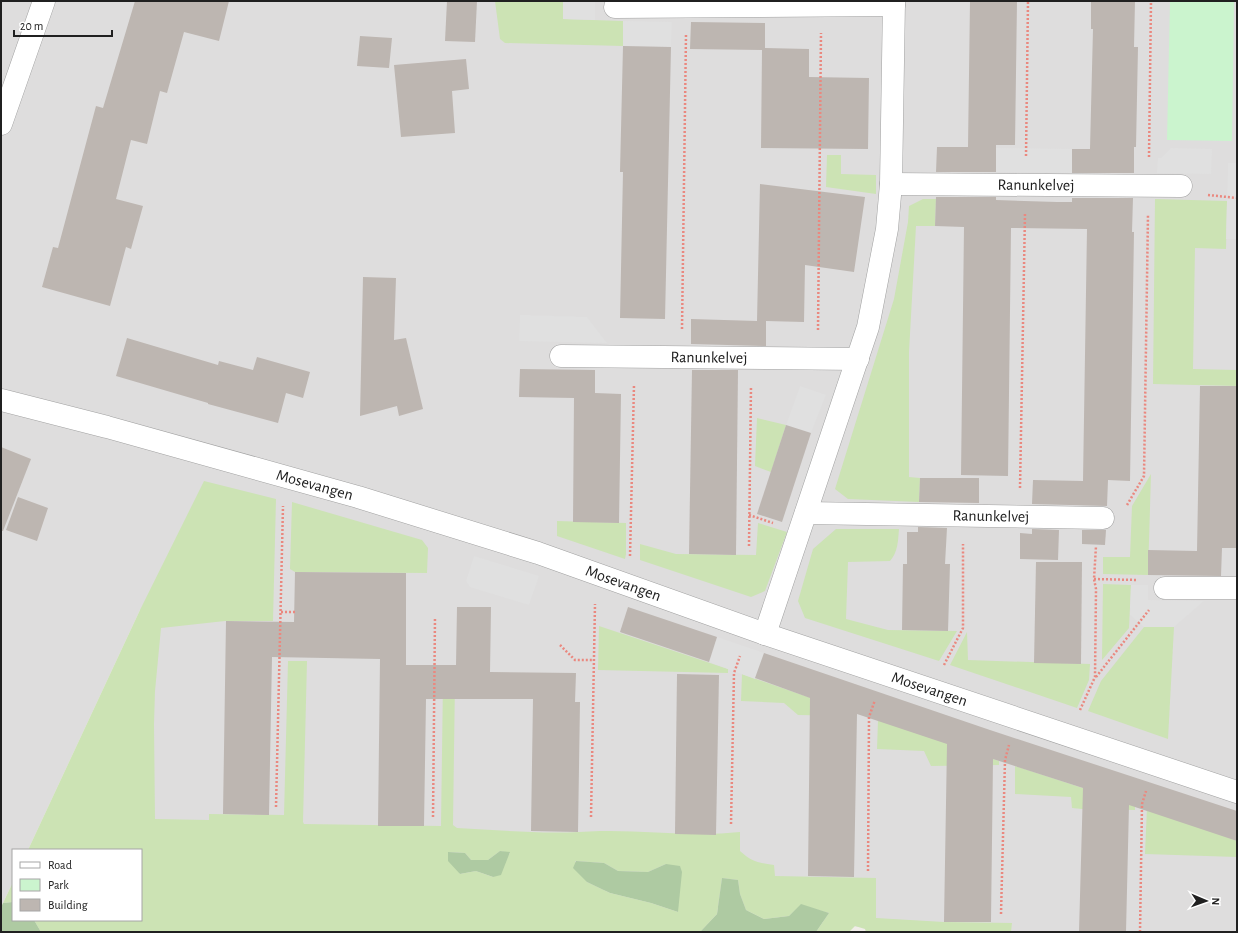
<svg xmlns="http://www.w3.org/2000/svg" width="1238" height="933" viewBox="0 0 1238 933" font-family="'Alegreya Sans',sans-serif">
<style>
.residential{fill:#dedddd}
.grass{fill:#cce3b4;fill-rule:evenodd}
.forest{fill:#aecaa2}
.park{fill:#cbf4ce}
.parking{fill:#e0e0e0}
.building{fill:#bdb6b1}
.lines{fill:none;stroke-linecap:round;stroke-linejoin:round}
.street-casing{stroke:#a1a1a1;stroke-width:23}
.path{stroke:#ea887f;stroke-width:2.5;stroke-dasharray:2 2;stroke-linecap:butt}
.street{stroke:#fff;stroke-width:22}
.labels{text-anchor:middle;dominant-baseline:central;stroke-width:4;stroke-linejoin:round;paint-order:stroke}
.street-label{font-size:16px;fill:#202020;stroke:#fff}
</style>
<rect width="100%" height="100%" fill="#f0ede8"/>
<polygon class="residential" points="1,1 1237,1 1237,932 895,932 143,824 140,610 28,850 13,850 13,882 1,907"/>
<g class="grass">
<polygon points="495,1 563,1 563,19 623,21 623,46 505,43 500,39"/>
<polygon points="827,155 841,155 841,174 876,175 876,194 826,187"/>
<polygon points="923,199 936,199 935,226 916,226 909,352 909,477 920,478 919,502 848,499 835,489 894,299 908,222 909,206"/>
<polygon points="1155,199 1227,201 1226,249 1195,248 1193,369 1237,370 1237,386 1153,384"/>
<polygon points="757,418 786,425 771,472 755,466"/>
<polygon points="1151,474 1148,575 1103,574 1103,557 1130,557 1132,506"/>
<path d="M204,481L276,499L273,621H225L161,628L155,691L154,724L155,819L209,820V814L284,815L288,661H307L303,822L304,824L441,826L443,680H455L453,825L457,828C497,830 538,834 579,832C586,832 593,831 600,831C647,830 693,837 740,832V851C752,862 759,863 774,865L775,876L876,878V918L944,922L1012,923L1011,932H866L865,929L855,926L849,932H816L829,913L801,905L789,916L764,919L746,910L740,894L738,880L722,878L717,914L700,932H41L34,920H141V850H28L140,610ZM500,851L510,853L493,877L476,871L460,874L448,852L465,853L471,860H488ZM575,861L604,863L618,871L648,872L666,864L678,912L651,903L610,893L587,882Z"/>
<polygon points="292,502 422,540 428,548 427,573 295,572 290,569"/>
<polygon points="557,521 626,523 626,554 625,559 557,536"/>
<polygon points="758,523 787,532 765,591 751,597 640,560 640,544 676,554 756,555"/>
<path d="M836,529H899C898,541 898,552 890,561L848,562L846,619L888,630L957,631L939,661L805,618L798,601L813,549Z"/>
<polygon points="1103,584 1131,585 1129,628 1102,660"/>
<polygon points="599,626 728,669 728,673 598,670"/>
<polygon points="1144,627 1174,627 1168,739 1088,711 1101,681"/>
<polygon points="967,632 968,660 1090,664 1089,680 1077,708 950,665"/>
<polygon points="742,674 857,714 857,716 798,715 784,703 741,701"/>
<polygon points="878,720 999,761 999,765 931,766 924,751 877,749"/>
<polygon points="1015,766 1135,805 1135,810 1082,809 1072,808 1071,797 1015,794"/>
<polygon points="1147,807 1237,841 1237,857 1145,854"/>
<polygon points="13,882 13,902 3,903"/>
</g>
<g class="forest">
<polygon points="500,851 510,852 501,875 493,877 476,871 460,874 448,861 448,852 465,853 471,860 488,860"/>
<polygon points="576,861 604,863 618,871 648,872 666,864 680,866 682,872 678,912 651,903 610,893 587,882 573,868"/>
<polygon points="722,878 738,880 740,894 746,910 764,919 789,916 801,904 829,913 816,932 700,932 717,914"/>
<polygon points="13,902 13,920 34,920 41,932 1,932 1,907 3,903"/>
</g>
<polygon class="park" points="1170,1 1234,1 1232,141 1167,140"/>
<g class="parking">
<polygon points="563,1 595,1 595,20 563,19"/>
<polygon points="623,21 672,22 671,47 623,46"/>
<polygon points="996,148 1072,149 1072,173 996,172"/>
<polygon points="1171,148 1212,149 1211,174 1157,173 1158,158 1161,158"/>
<polygon points="1228,163 1237,163 1237,239 1226,239"/>
<polygon points="520,315 587,317 607,343 519,341"/>
<polygon points="800,386 826,395 811,433 786,425"/>
<polygon points="474,556 539,576 529,605 470,587 466,581"/>
<polygon points="1131,585 1148,585 1148,600 1204,601 1174,627 1144,627 1130,615"/>
<polygon points="717,637 764,653 755,679 709,662"/>
</g>
<g class="building">
<polygon points="135,1 229,1 219,41 184,32 167,93 160,91 147,144 131,140 116,199 143,206 131,249 126,247 110,306 42,287 53,247 58,248 96,106 103,108"/>
<polygon points="447,1 477,1 475,42 445,41"/>
<polygon points="970,1 1017,1 1015,145 996,145 996,172 936,172 937,147 968,147"/>
<polygon points="1091,1 1135,1 1134,47 1138,47 1136,147 1134,147 1134,173 1072,173 1072,149 1090,149 1093,29 1091,29"/>
<polygon points="691,22 765,23 765,48 809,49 809,77 869,78 868,149 761,148 762,50 690,49"/>
<polygon points="360,36 392,38 389,68 357,66"/>
<polygon points="623,46 671,47 665,319 620,318 623,172 620,172"/>
<polygon points="466,59 469,89 452,91 455,133 401,137 394,65"/>
<polygon points="760,184 865,197 854,272 805,265 804,322 766,321 766,346 691,344 691,319 757,321"/>
<polygon points="936,197 996,197 996,200 1057,202 1072,202 1072,198 1133,198 1132,232 1134,232 1130,481 1108,480 1107,506 1032,504 1033,480 1083,481 1087,229 1011,228 1008,476 961,475 964,227 935,226"/>
<polygon points="363,277 396,278 394,340 406,338 423,409 399,416 397,406 360,416"/>
<polygon points="127,338 218,365 219,361 253,370 257,357 310,372 303,398 286,393 278,423 208,404 208,403 116,376"/>
<polygon points="520,369 595,370 595,393 621,394 619,523 573,522 574,398 519,397"/>
<polygon points="692,370 738,370 736,555 689,554"/>
<polygon points="1200,386 1237,386 1237,548 1222,548 1221,576 1148,575 1148,550 1197,551"/>
<polygon points="786,425 811,433 782,522 757,514"/>
<polygon points="1,447 31,459 3,531 1,531"/>
<polygon points="920,478 979,478 979,503 919,502"/>
<polygon points="18,497 48,508 37,541 6,530"/>
<polygon points="918,527 947,528 945,564 950,564 948,631 902,630 903,564 907,564 907,532 918,532"/>
<polygon points="1032,529 1059,530 1058,560 1020,559 1020,533 1032,534"/>
<polygon points="1082,530 1106,530 1105,545 1082,544"/>
<polygon points="1036,562 1082,562 1081,664 1034,663"/>
<polygon points="295,572 406,573 406,665 456,665 457,607 491,607 490,672 576,673 575,702 580,702 578,832 531,831 533,699 426,699 424,826 378,826 380,659 272,657 269,815 223,814 226,621 294,622"/>
<polygon points="628,607 717,637 709,662 620,632"/>
<polygon points="764,653 990,730 1237,811 1237,841 1129,805 1126,932 1079,932 1083,788 993,759 991,922 944,922 947,744 857,714 854,877 808,876 810,698 755,678"/>
<polygon points="677,674 719,675 716,835 675,834"/>
</g>
<g class="lines">
<defs>
<g id="street">
<polyline points="615,7 894,5"/>
<polyline points="1,124 44,1"/>
<path id="s1" d="M891,184L1181,186"/>
<path id="s2" d="M561,356L858,359"/>
<path id="s3" d="M1,400L107,427L358,497L538,553L765,634L1237,792"/>
<path id="s4" d="M806,513L1103,518"/>
<polyline points="1165,588 1237,588"/>
<polyline points="765,634 868,327 887,229 891,184 894,1"/>
</g>
</defs>
<use href="#street" class="street-casing"/>
<g class="path">
<polyline points="1026,156 1028,1"/>
<polyline points="1149,157 1151,1"/>
<polyline points="1208,195 1237,198"/>
<polyline points="682,329 686,34"/>
<polyline points="818,330 821,33"/>
<polyline points="1020,488 1025,213"/>
<polyline points="1127,505 1144,476 1148,214"/>
<polyline points="749,515 773,523"/>
<polyline points="749,546 751,386"/>
<polyline points="630,556 634,385"/>
<polyline points="1094,579 1138,580"/>
<polyline points="281,612 295,612"/>
<polyline points="560,645 575,660 593,660"/>
<polyline points="944,665 963,628 963,544"/>
<polyline points="1096,677 1149,610"/>
<polyline points="1080,710 1095,677 1096,589 1094,579 1096,546"/>
<polyline points="276,807 283,506"/>
<polyline points="433,817 435,617"/>
<polyline points="591,817 595,604"/>
<polyline points="731,824 734,673 740,656"/>
<polyline points="868,871 869,717 875,700"/>
<polyline points="1001,914 1005,760 1009,745"/>
<polyline points="1140,932 1142,804 1146,791"/>
</g>
<use href="#street" class="street"/>
</g>
<g class="labels">
<g class="street-label">
<text stroke="none"><textPath href="#s1" startOffset="145">Ranunkelvej</textPath></text>
<text stroke="none"><textPath href="#s2" startOffset="148">Ranunkelvej</textPath></text>
<text stroke="none"><textPath href="#s3" startOffset="325">Mosevangen</textPath></text>
<text stroke="none"><textPath href="#s4" startOffset="185">Ranunkelvej</textPath></text>
<text stroke="none"><textPath href="#s3" startOffset="649">Mosevangen</textPath></text>
<text stroke="none"><textPath href="#s3" startOffset="973">Mosevangen</textPath></text>
</g>
</g>
<rect width="1238" height="933" fill="none" stroke="#202020" stroke-width="4"/>
<rect x="12" y="849" width="130" height="72" fill="#ffffff" stroke="#a6a6a6"/>
<rect x="20" y="862" width="20" height="6" fill="#ffffff" stroke="#a6a6a6"/>
<text x="48" y="869" font-size="12" fill="#202020">Road</text>
<rect x="20" y="879" width="20" height="12" fill="#cbf4ce" stroke="#a6a6a6"/>
<text x="48" y="889" font-size="12" fill="#202020">Park</text>
<rect x="20" y="899" width="20" height="12" fill="#bdb6b1" stroke="#a6a6a6"/>
<text x="48" y="909" font-size="12" fill="#202020">Building</text>
<g transform="translate(1206 901) rotate(92)" stroke="#ffffff" stroke-width="3" paint-order="stroke">
<path d="M0-3L7 15L0 10L-7 15Z" fill="#202020"/>
<text y="-6" font-size="11" font-weight="bold" text-anchor="middle" fill="#202020">N</text>
</g>
<path d="M14 30v6h98v-6" fill="none" stroke="#202020" stroke-width="2"/>
<text x="20" y="30" font-size="12" fill="#202020" stroke="#ffffff" stroke-width="3" paint-order="stroke">20 m</text>
</svg>
